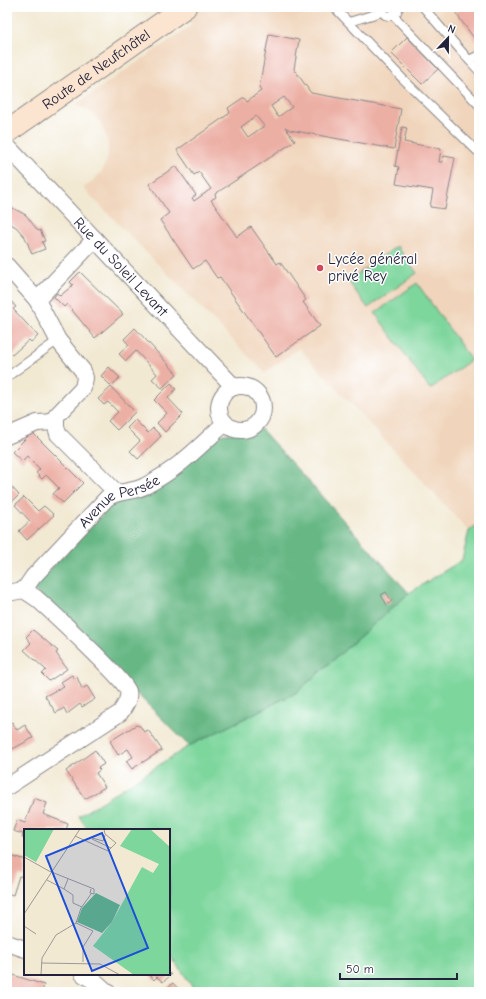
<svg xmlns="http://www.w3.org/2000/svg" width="486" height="999" viewBox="0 0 486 999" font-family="'Comic Neue',sans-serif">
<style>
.built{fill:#f0d5bc}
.green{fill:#7dd69c;stroke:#507c6c}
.forest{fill:#66b784;stroke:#446c60}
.building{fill:#ecafa4;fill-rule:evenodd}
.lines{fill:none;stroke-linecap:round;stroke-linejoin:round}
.lane-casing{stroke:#8a8687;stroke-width:10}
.street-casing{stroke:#8a8687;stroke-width:18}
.secondary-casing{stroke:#8a8687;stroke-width:24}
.lane{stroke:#fff;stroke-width:8}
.street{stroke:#fff;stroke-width:16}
.secondary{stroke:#fce5d0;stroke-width:22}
.poi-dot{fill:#d1495b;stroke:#fff;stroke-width:1.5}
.labels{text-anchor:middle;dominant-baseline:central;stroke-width:3;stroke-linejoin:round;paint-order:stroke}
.street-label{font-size:15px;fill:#22223b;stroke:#fff}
.poi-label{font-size:15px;fill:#22223b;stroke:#fff;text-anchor:start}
.inset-road{fill:none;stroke:#9f9996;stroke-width:1}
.view{fill:#1d4ed8;fill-opacity:0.15;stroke:#1d4ed8;stroke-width:2}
.inset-edge{fill:none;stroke:#22223b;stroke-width:2}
</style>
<rect width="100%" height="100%" fill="#fff"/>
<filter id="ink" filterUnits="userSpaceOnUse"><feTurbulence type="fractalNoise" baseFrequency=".025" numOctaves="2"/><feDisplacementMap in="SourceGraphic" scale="8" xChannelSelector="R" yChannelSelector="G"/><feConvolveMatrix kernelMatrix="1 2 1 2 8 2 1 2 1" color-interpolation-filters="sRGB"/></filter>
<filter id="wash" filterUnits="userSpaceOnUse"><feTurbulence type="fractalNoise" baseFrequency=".012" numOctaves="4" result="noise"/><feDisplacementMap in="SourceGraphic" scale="16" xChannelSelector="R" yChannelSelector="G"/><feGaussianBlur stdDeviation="0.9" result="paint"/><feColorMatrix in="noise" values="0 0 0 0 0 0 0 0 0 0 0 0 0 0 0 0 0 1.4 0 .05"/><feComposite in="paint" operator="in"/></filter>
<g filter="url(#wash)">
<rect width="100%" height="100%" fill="#f2e9d3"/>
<polygon class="built" points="177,7 479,7 479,523 469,531 299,348 265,373 83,188 92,182 102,171 108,157 108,142 100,121 89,111 75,105 192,25"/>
<g class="green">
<polygon points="397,246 417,273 368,308 348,281"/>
<polygon points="417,283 471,360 430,389 375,313"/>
<polygon points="479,523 479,992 196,992 169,952 169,830 88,830 79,816 189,746 297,692 409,593 462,560 469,531"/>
</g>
<polygon class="forest" points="261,429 409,593 297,692 189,746 32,588 115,502 218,435"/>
<g id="blocks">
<g class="building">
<polygon points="463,7 479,7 479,45 455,12"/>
<path d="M269,34L299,40L294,69L311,93L401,109L394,149L290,130L285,127L295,141L215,194L216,197L211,200L237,237L251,227L277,264L280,262L306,300L303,302L320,326L276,357L220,277L217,278L205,261L193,269L160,220L169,213L149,184L176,166L196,195L192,198L194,201L211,189L199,172L194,175L177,150L230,113L228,108L244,97L247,101L261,91L259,88ZM284,97L292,107L278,117L271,106ZM256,116L264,126L248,137L241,127Z"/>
<polygon points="407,37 438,69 422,84 391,53"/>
<polygon points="402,127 407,128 404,142 441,149 439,162 443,162 444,156 455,158 445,209 430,207 433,190 396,184 399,167 395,166"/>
<polygon points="7,205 26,215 38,231 40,230 45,241 42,242 45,249 32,254 25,237 16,227 7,222"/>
<polygon points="80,272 123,314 95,338 67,304 64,307 54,297 57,293 60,296 73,285 70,282"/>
<polygon points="9,299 16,307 13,309 38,336 31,342 29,340 12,355 7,350 7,301"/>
<polygon points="135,328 177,374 162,388 152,379 157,374 136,351 126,361 119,354 129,345 124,339"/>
<polygon points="109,367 120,378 111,386 101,376"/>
<polygon points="171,383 176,389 168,398 183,414 165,432 157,423 167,413 154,400"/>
<polygon points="111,387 135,412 117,430 108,421 118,412 108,402 104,405 98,399"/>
<polygon points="135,420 148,433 153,428 161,436 138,459 130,451 140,441 127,428"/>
<polygon points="32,432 83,483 63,503 53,494 59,488 46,475 42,479 36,473 40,469 27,456 22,461 12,452"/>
<polygon points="7,482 19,495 10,504 7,501"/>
<polygon points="24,497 38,511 44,506 54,515 27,540 19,531 30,521 15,505"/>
<polygon points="386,592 392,601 387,605 381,595"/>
<polygon points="33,630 58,651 56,653 67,669 49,681 42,674 46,670 24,650 31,643 26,637"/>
<polygon points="72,675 75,679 77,677 82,689 87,686 95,699 82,707 80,704 67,714 64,708 56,713 45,696 64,686 61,682"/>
<polygon points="12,722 17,730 25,725 33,738 7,752 7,726"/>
<polygon points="136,725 140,726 144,732 148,730 162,750 132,769 126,761 133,757 128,749 118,755 110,741"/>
<polygon points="95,750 104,764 98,768 100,770 96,773 105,787 85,799 66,771"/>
<polygon points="34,798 47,803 43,814 68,824 66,830 25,830 25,838 22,837 23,834 13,831 17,820 25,823"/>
<polygon points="7,854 25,860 24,877 19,876 13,895 7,893"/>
<polygon points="7,973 44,985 42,992 7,992"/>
<polygon points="169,973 171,975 163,982 157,977 154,980 149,974"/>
<polygon points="173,983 181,992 162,992"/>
</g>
</g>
</g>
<g filter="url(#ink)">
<use href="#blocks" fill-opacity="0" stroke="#8a8687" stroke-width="1"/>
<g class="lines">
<defs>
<g id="lane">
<polyline points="334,7 402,78 477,151 479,151"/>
<polyline points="423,7 469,60 479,55"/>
<polyline points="380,8 385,15 389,16 397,12 399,7"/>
<polyline points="393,15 479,105"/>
<polyline points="349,22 382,12"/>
<polyline points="469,60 479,71"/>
<polyline points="7,377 58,340"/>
</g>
<g id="street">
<path id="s1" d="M7,146L234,387"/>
<polyline points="7,266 37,300 95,239"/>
<polyline points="37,300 58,340 83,371 85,378 83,388 56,416 56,426 58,434 116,492"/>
<circle cx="241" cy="408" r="22"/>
<polyline points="7,436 37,423 56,422"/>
<path id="s2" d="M24,590L33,577L107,498C119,490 132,493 145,486C177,470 199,447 225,423"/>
<path d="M7,593L24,590L36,598C50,610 125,680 128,691C130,700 124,707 120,713L7,787"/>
<polyline points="7,943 25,949"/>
<polyline points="83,974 97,983 107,992"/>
</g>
<g id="secondary">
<path id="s3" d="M7,132L185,7"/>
</g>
</defs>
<use href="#lane" class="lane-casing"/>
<use href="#street" class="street-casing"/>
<use href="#secondary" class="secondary-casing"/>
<use href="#lane" class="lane"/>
<use href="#street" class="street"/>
<use href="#secondary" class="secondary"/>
</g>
</g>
<circle class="poi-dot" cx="320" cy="268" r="4"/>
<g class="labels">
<g class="street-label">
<text stroke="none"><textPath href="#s3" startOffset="109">Route de Neufchâtel</textPath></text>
<text stroke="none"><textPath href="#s1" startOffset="166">Rue du Soleil Levant</textPath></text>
<text stroke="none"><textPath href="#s2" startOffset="133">Avenue Persée</textPath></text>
</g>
<g class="poi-label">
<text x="328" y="259">Lycée général<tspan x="328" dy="17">privé Rey</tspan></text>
</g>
</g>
<g transform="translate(24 829)">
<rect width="146" height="146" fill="#f2e9d3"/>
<path d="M0,0H30L12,33L0,26ZM108,0H126L146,18V146H110L69,117L88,93L118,38L129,44L135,35L96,17Z" fill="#7dd69c"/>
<path d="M72,64L96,76L88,93L78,104L53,93L58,79Z" fill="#66b784"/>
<path class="inset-road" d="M51,7L84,22L92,14L81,5L80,0M68,9L79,12L81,6M68,10L87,19M0,28L25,42L70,60V65L66,64L67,60M23,51L40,60L44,50M40,60L49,66V74L58,78M0,85L56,0M52,94L57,79L67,65M0,97L12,105M17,134L76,135L96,146M17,146L18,129L32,106L52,94L69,102L59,118V133"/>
<path class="view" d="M78,4L124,119L68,142L22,27Z"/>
<rect width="146" height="146" class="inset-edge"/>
</g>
<rect width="486" height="999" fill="none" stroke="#fff" stroke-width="24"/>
<g transform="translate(448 38) rotate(22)" stroke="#ffffff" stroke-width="3" paint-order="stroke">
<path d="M0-3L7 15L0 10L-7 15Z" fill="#22223b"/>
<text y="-6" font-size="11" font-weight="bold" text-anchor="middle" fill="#22223b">N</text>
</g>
<path d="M340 973v6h117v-6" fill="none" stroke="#22223b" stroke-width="2"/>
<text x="346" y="973" font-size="12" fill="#22223b" stroke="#ffffff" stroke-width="3" paint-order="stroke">50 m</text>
</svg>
